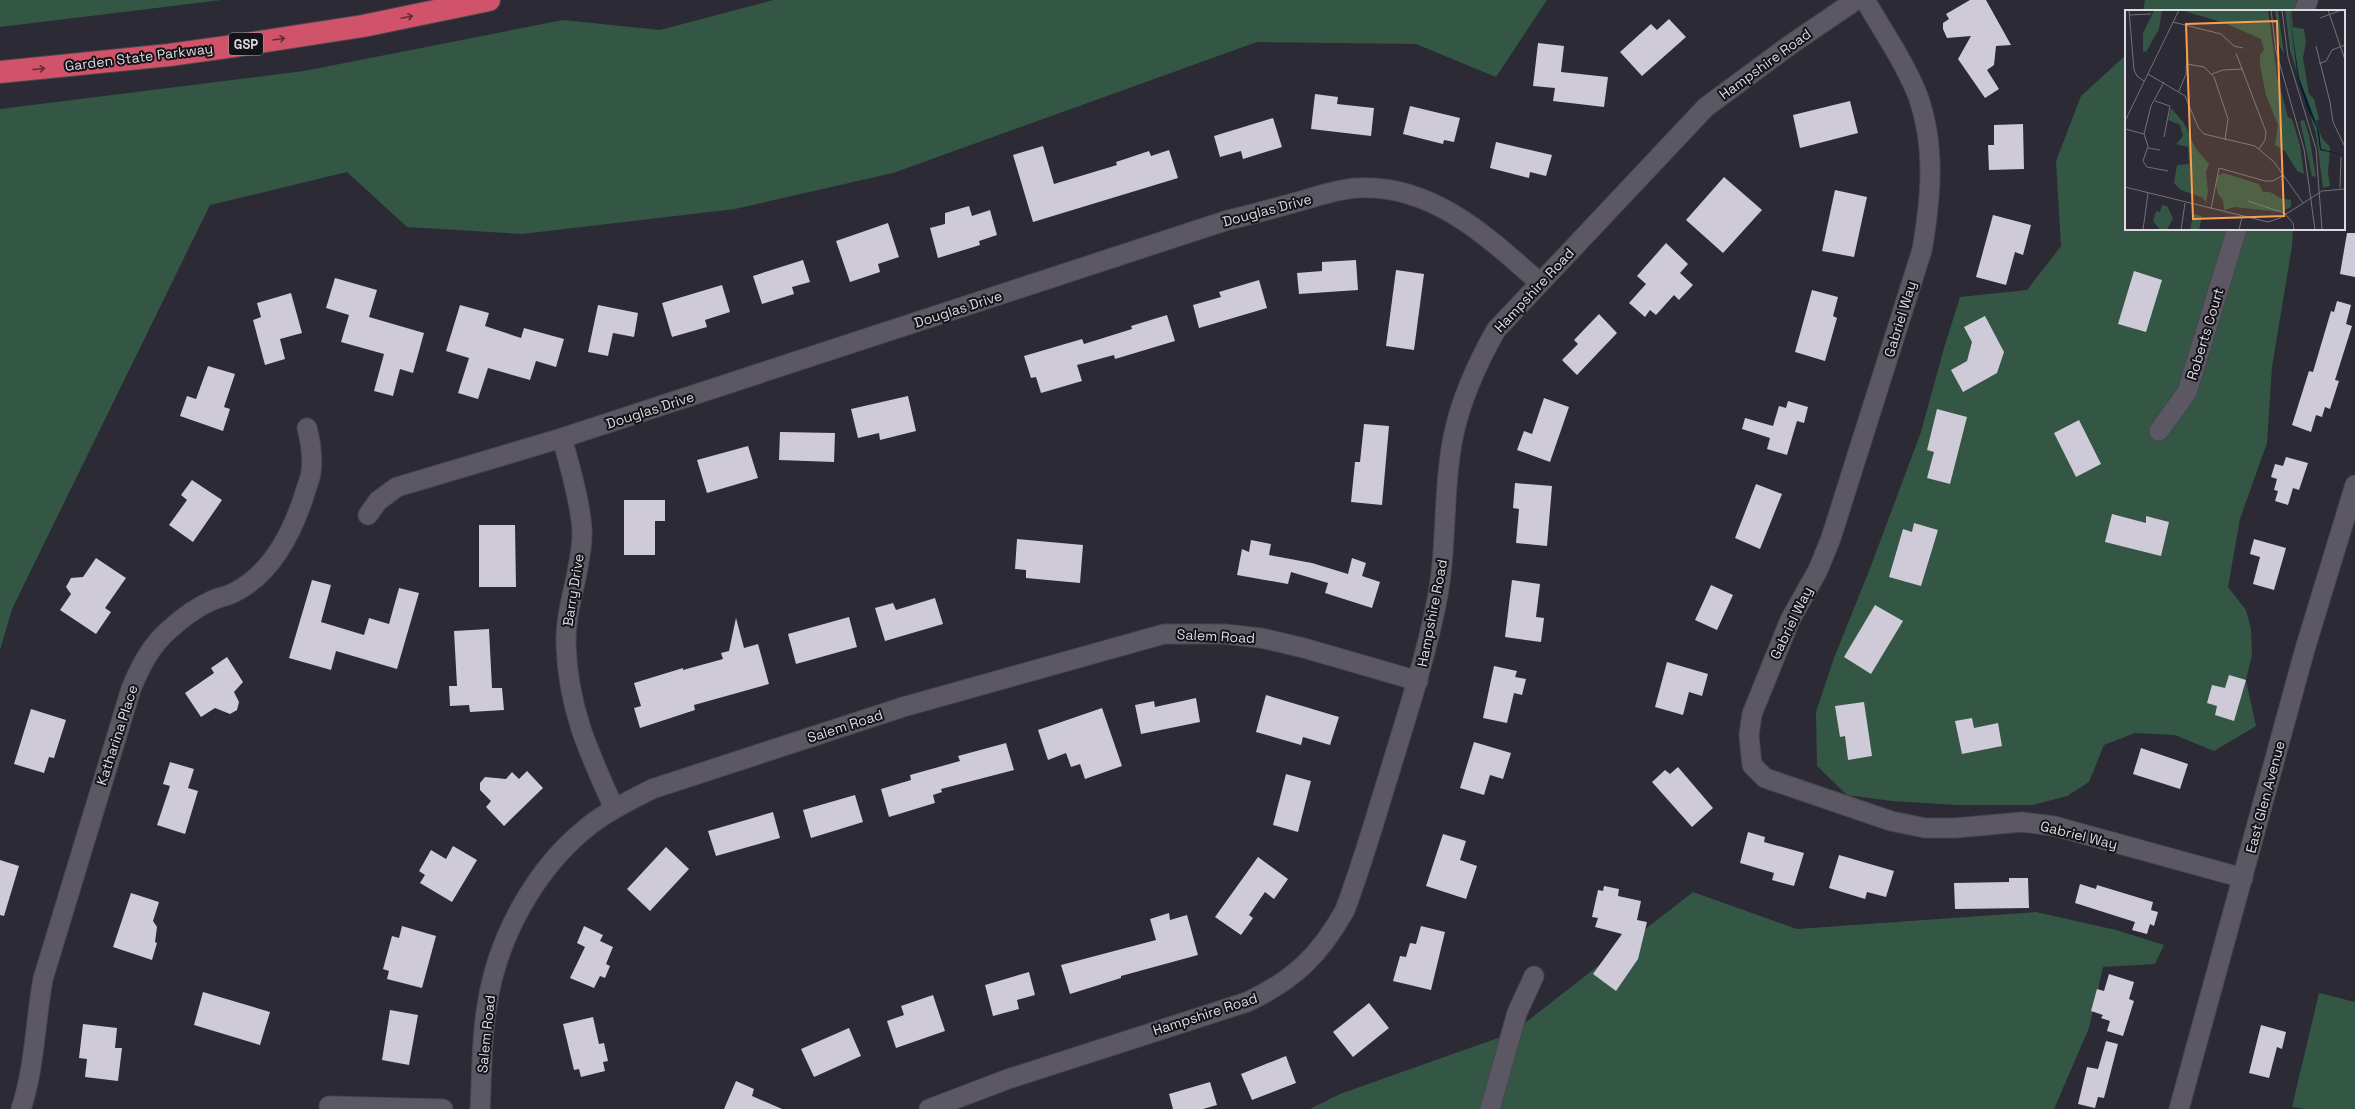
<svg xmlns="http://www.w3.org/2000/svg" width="2355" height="1109" viewBox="0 0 2355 1109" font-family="'Space Grotesk',sans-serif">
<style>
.green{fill:#335744}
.building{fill:#cfcad7}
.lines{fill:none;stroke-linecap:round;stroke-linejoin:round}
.minor-casing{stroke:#49474e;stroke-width:21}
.highway-casing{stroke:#49474e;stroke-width:24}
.minor{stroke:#5b5863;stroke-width:19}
.highway{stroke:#d15369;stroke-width:22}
.oneway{stroke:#602d38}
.labels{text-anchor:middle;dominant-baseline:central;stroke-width:4;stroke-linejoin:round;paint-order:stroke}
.shield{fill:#141318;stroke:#a09fa5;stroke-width:1}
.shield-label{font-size:13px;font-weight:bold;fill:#dcdbe1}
.street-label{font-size:14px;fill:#dcdbe1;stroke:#141318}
.inset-road{fill:none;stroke:#727179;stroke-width:1}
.view{fill:#fa9f4e;fill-opacity:0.15;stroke:#fa9f4e;stroke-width:2}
.inset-edge{fill:none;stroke:#dcdbe1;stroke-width:2}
</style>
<rect width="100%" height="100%" fill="#2c2a34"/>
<g class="green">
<polygon points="0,0 222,0 0,27"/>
<polygon points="773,0 1547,0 1496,77 1416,44 1257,42 893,173 735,209 522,234 407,227 347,172 210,205 12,609 0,650 0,109 304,71 563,20 660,30"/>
<polygon points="2145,0 2296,0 2299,11 2143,11"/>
<polygon points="2126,55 2126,229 2293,229 2292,246 2272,367 2267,443 2240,519 2228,587 2246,610 2251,629 2252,655 2246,680 2256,726 2214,751 2175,735 2135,733 2104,745 2089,782 2067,796 2033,805 1957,805 1892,801 1847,795 1817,766 1816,712 1834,658 1869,571 1921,432 1944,348 1960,297 2027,290 2061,246 2056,161 2081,96"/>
<polygon points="1693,892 1797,929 2036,912 2116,930 2164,945 2155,964 2103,967 2089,1028 2054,1109 1310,1109 1340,1094 1512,1033"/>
<polygon points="2319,993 2355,1002 2355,1109 2305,1109 2292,1107"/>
</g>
<g class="building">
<polygon points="1970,0 1986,0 2011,45 1996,46 1994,65 1987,70 1999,89 1985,98 1958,59 1971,36 1947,38 1943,29 1943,23 1949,19 1946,14"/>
<polygon points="1669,19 1686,37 1642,76 1620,52 1651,24 1657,30"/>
<polygon points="1538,43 1564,46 1561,72 1608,77 1604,107 1553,101 1555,88 1533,86"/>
<polygon points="1315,94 1338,97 1337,104 1374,108 1371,136 1311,129"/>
<polygon points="1850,101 1858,133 1800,148 1793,115"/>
<polygon points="1410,106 1460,118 1454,142 1444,140 1443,144 1403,134"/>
<polygon points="1273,118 1282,147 1243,159 1241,151 1220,157 1214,136"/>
<polygon points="2023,124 2024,169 1989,170 1988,145 1994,145 1994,125"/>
<polygon points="1496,142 1552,155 1546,176 1530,172 1529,178 1490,168"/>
<polygon points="1043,146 1054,184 1117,165 1116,162 1149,151 1151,156 1169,150 1178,178 1033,222 1013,155"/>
<polygon points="1724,177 1762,210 1723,253 1686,220"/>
<polygon points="1835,190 1867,197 1854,257 1822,251"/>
<polygon points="969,206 972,216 990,210 997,235 979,241 980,245 938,258 930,228 945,224 945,213"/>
<polygon points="1993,215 2031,225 2023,255 2015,252 2006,285 1976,277"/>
<polygon points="888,223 899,257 878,264 880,272 850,282 836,241"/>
<polygon points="2347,233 2355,233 2355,277 2340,274"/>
<polygon points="1666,243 1688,264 1680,273 1693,285 1679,300 1674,295 1656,315 1650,310 1645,317 1629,303 1646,284 1637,276"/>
<polygon points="803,260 810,282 792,287 794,294 762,304 753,276"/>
<polygon points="1356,260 1358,290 1299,294 1297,273 1322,271 1322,262"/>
<polygon points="1396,270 1424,274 1414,350 1386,346"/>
<polygon points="2134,271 2162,280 2146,332 2118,324"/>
<polygon points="335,278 377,290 369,317 424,333 413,373 400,369 393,396 374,391 384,354 341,342 349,315 326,308"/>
<polygon points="1259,280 1267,308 1199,328 1193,305 1221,297 1219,292"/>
<polygon points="722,285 730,312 705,320 707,327 672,337 662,303"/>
<polygon points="1812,290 1838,297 1833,316 1837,318 1825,361 1795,352"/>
<polygon points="291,293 302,333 280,339 285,359 265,365 253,320 261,317 257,303"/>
<polygon points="2337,301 2351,305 2346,324 2352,326 2335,380 2339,381 2330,409 2325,407 2322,417 2316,415 2311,432 2292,425 2309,371 2313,372 2331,311 2334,312"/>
<polygon points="460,305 489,313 485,326 521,338 524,328 564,339 556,367 536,361 530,380 488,368 478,399 458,393 469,358 446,351"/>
<polygon points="598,305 638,313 634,337 613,333 608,356 588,352"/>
<polygon points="1599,314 1617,333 1577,375 1562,360 1578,344 1574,340"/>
<polygon points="1167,315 1175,341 1115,359 1114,355 1077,365 1082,381 1041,393 1036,377 1031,378 1024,356 1082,339 1084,344 1132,329 1131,326"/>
<polygon points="1985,316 2004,352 1997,373 1963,392 1951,370 1967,361 1972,342 1964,327"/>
<polygon points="208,366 235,374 224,407 230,409 223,431 180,416 187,396 196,399"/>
<polygon points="908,396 916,431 880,440 879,433 858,438 851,409"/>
<polygon points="1544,398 1569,407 1550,462 1517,450 1524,431 1532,434"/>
<polygon points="1788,401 1808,407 1804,423 1797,421 1787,455 1767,449 1770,438 1742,429 1745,418 1773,426 1779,406 1786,408"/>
<polygon points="1937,409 1967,417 1950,484 1927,478 1934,452 1927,450"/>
<polygon points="2079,420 2101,464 2076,477 2054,433"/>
<polygon points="1364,424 1389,426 1382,505 1351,502 1355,462 1360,462"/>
<polygon points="780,432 835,433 834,462 779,460"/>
<polygon points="748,446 758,478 707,493 697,460"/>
<polygon points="2286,457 2308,463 2299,490 2293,488 2288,505 2275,501 2278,491 2274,490 2277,479 2271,477 2275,464 2283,466"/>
<polygon points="192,480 222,500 193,542 169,525 187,500 181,495"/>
<polygon points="1515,483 1552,486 1547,546 1516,543 1519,509 1513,508"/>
<polygon points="1756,484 1782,494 1760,549 1735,538"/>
<polygon points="624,500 665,500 665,521 655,521 655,555 624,555"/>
<polygon points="2112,514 2146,523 2146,516 2169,522 2161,556 2105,542"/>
<polygon points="1914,523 1938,530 1921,586 1889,577 1903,529 1912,532"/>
<polygon points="479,525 515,525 516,587 479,587"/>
<polygon points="1017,539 1083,545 1080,583 1026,578 1026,570 1015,569"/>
<polygon points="2254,539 2286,548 2274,590 2253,584 2260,557 2250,554"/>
<polygon points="1251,540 1271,544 1269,555 1312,563 1348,574 1352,558 1366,563 1362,576 1380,582 1372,608 1325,593 1328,583 1291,572 1288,584 1237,575 1242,549 1249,552"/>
<polygon points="96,558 126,578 105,608 111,612 96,634 60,610 71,594 66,587 71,578 83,577"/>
<polygon points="312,580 331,585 321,622 364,635 369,618 389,624 399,588 419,593 397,669 336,651 331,670 289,658"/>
<polygon points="1512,580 1540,584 1536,617 1544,618 1541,642 1505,637"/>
<polygon points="1711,585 1733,595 1717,630 1695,620"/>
<polygon points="935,598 943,624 885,641 875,608 893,603 896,610"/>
<polygon points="1875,605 1903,621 1871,674 1844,657"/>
<polygon points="849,617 857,647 796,664 788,634"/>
<polygon points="736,618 744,648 758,644 769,684 694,705 695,710 640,728 634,708 641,706 634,683 683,668 683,670 723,659 721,653 729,651"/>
<polygon points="489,629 492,688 502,688 504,710 470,712 469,705 450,706 449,686 457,686 454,631"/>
<polygon points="227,657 243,682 234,692 239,702 237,710 230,714 215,708 201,717 185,693 214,673 211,668"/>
<polygon points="1667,662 1708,674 1702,696 1689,692 1683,715 1655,707"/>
<polygon points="1494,666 1517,671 1515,677 1526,679 1522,695 1514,693 1507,723 1483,718"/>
<polygon points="2229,675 2246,680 2234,721 2215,715 2217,706 2207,703 2212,685 2225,688"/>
<polygon points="1266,695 1339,717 1330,745 1303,737 1301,745 1256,732"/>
<polygon points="1196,698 1200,722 1141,734 1135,705 1154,701 1155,707"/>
<polygon points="1864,702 1872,756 1848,760 1845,736 1840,737 1835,706"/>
<polygon points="1102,708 1122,766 1085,779 1080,764 1071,767 1066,753 1048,760 1038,730"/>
<polygon points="31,709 66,720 54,758 49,757 44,773 14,764"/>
<polygon points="1972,718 1974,728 1998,723 2002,746 1962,754 1955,721"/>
<polygon points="1474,742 1511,753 1503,779 1490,775 1484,795 1460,788"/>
<polygon points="1006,743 1014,770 941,789 942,792 933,795 935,803 889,817 881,789 911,780 910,775 960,761 958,756"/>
<polygon points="2141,748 2188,764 2180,789 2133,774"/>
<polygon points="170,762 194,769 188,788 198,791 185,834 157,825 170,786 163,784"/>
<polygon points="1678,767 1713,808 1692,827 1652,782 1665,770 1670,774"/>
<polygon points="527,771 543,788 504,826 486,807 491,801 480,790 480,783 485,777 506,779 512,772 519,779"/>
<polygon points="1286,774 1311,781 1298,832 1273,825"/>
<polygon points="855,795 863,822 811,838 803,810"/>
<polygon points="773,812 780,838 716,856 708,831"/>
<polygon points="1748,832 1765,837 1764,842 1804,853 1794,886 1772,880 1774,873 1740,863"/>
<polygon points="1443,834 1466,841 1460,860 1477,866 1466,899 1426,886"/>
<polygon points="453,846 477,860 452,902 420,883 425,875 419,871 431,850 446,859"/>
<polygon points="666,847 689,869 650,911 627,889"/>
<polygon points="1839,855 1894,871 1886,897 1867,892 1865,899 1829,888"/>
<polygon points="1258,857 1288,879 1274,899 1265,892 1249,915 1253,918 1241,935 1215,917"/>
<polygon points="0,860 19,866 4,916 0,915"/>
<polygon points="2009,878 2028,878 2029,908 1955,909 1954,883 2009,882"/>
<polygon points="2080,884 2096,889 2097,885 2153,902 2151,910 2158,912 2154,926 2150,924 2147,934 2132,930 2135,922 2075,903"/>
<polygon points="1604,886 1619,889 1618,896 1641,901 1637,920 1647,922 1638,959 1616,991 1593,974 1622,934 1595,927 1598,918 1592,917 1598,890 1603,891"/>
<polygon points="131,893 159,902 153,921 157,927 155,942 157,943 152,960 113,947"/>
<polygon points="1169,913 1170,920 1187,915 1198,955 1121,976 1121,978 1070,994 1061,965 1156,940 1150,919"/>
<polygon points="402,926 436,936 422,988 387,979 389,971 383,969 392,936 399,938"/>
<polygon points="584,926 603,935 600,941 613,947 606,964 610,966 605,978 600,976 594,988 570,978 585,947 577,943"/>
<polygon points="1421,926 1445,932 1431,990 1393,981 1400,956 1406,957 1410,943 1416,944"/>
<polygon points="1029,972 1035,995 1017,1000 1019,1009 993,1016 985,985"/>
<polygon points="2109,974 2134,982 2129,999 2134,1001 2123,1036 2107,1031 2110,1021 2101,1018 2103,1015 2091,1011 2097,989 2104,991"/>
<polygon points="203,992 270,1012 260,1045 194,1025"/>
<polygon points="933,995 945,1031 896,1048 887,1021 904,1015 901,1006"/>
<polygon points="1369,1003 1389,1028 1353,1057 1333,1032"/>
<polygon points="390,1010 418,1015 409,1065 382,1060"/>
<polygon points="593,1017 599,1044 604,1043 608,1061 603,1062 605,1071 581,1077 579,1069 574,1070 563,1024"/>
<polygon points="83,1024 117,1028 115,1048 122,1048 118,1081 85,1077 87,1059 79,1058"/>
<polygon points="2261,1025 2286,1032 2282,1049 2277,1047 2269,1078 2249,1073"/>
<polygon points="849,1028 861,1056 814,1077 801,1049"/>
<polygon points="2106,1041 2118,1044 2104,1098 2098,1097 2095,1108 2078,1104 2087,1067 2098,1069"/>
<polygon points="1286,1056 1296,1083 1252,1100 1241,1074"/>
<polygon points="736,1081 754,1089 752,1096 782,1109 724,1109"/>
<polygon points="1210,1082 1217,1105 1203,1109 1173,1109 1169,1094"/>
</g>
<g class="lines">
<defs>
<g id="minor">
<path d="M1865,0C1883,31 1905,63 1918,96C1936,147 1931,198 1922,250L1831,538L1818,570L1790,620L1752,714L1749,735L1752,765L1765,778L1891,821L1925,828H1955L2022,822L2054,826L2243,878"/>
<polyline points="2304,11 2308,0"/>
<polyline points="2159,431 2187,392 2237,229"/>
<path d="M562,438C569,463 583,511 582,536C581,573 565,607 566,644C568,708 588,751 614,808"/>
<path d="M368,515L378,501L397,487L562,438L1228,220C1253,214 1279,207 1304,200C1321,195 1339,189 1357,188C1431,183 1488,237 1540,283"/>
<polyline points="329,1106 443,1109"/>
<path d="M21,1109C35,1066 35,1023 43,979L131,689C140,667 151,645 170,629C183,617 197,607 213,600C220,597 228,596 235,592C272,573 292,533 304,496C306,488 310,480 311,473C313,457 311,443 307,428"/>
<path d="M480,1109C482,1075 481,1040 487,1006C497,938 535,868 590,825C609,810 631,800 652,789L903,707L1164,634H1225L1261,638L1304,648L1418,681"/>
<path d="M929,1109L1008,1079L1247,1002C1294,980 1320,955 1345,910C1362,865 1375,819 1389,774C1406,718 1424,663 1436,605C1448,548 1442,489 1454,433C1462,396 1478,362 1496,330L1706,107L1790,45L1856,0"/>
<polyline points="1490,1109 1517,1013 1534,976"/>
<polyline points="2179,1109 2305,649 2355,485"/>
</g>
<polyline id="highway" points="0,72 169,55 234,46 363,26 489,0"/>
</defs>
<use href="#minor" class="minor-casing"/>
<use href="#highway" class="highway-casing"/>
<use href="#minor" class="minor"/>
<use href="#highway" class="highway"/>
</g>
<defs><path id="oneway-shaft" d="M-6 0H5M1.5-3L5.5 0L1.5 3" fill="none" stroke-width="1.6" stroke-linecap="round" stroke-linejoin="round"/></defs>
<g class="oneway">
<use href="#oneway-shaft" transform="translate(407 17) rotate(-12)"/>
<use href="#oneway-shaft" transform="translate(279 39) rotate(-9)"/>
<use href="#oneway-shaft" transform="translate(39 69) rotate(-5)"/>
</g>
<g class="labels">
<rect class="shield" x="229" y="33" width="34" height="22" rx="3"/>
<g class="shield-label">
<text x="246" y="44">GSP</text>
</g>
<g class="street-label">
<text transform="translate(139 57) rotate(-7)">Garden State Parkway</text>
<text transform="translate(1765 64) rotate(-36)">Hampshire Road</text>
<text transform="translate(1267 210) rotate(-15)">Douglas Drive</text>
<text transform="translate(1534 290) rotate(-47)">Hampshire Road</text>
<text transform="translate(958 309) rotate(-18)">Douglas Drive</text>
<text transform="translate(1900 319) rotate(-73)">Gabriel Way</text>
<text transform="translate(2205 334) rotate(-73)">Roberts Court</text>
<text transform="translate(650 410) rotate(-18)">Douglas Drive</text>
<text transform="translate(573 590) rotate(-81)">Barry Drive</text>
<text transform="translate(1432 613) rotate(-79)">Hampshire Road</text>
<text transform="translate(1791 623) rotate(-64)">Gabriel Way</text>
<text transform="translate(1216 636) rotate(3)">Salem Road</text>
<text transform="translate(845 726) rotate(-18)">Salem Road</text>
<text transform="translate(117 735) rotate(-72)">Katharina Place</text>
<text transform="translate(2265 797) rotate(-75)">East Glen Avenue</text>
<text transform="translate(2079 835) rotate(14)">Gabriel Way</text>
<text transform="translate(1205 1014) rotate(-18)">Hampshire Road</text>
<text transform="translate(486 1034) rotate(-84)">Salem Road</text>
</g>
</g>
<g transform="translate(2125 10)">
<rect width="220" height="220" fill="#2c2a34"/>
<path d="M19,0H37L34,19L21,42L18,41V23L29,1ZM56,0H143L152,66L163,107L167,109L175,135L179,164L172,161L160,141L150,135L153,115L141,85L135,55V45L139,40L136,29L102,14ZM150,0H153L159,44L154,35ZM160,0H166L168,17L179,19L181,32L178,48L184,84L189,89L194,109L191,111L197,128L205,137L203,162L205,176L198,178L191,124L165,40ZM46,98L59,113L71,139L84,154L81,162L83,182L81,193L78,188L56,180L49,173L52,155L64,154L63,137L51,134L58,126L55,115L43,110ZM179,110L184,125L191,167L187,166L175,111ZM99,163L134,174L138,182H145L155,188L166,190V197L155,202L110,197L99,200L98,190L93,184L91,175L92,166ZM37,195L42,196L48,208L42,220H35L28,211L31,201L35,202ZM68,204L77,206L74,220H65Z" fill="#335744"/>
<path d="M164,0L174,68L194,121L196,139L220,145L195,140L192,118L183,100L173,69Z" fill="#011d32"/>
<path class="inset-road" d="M4,0L9,60L12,66L19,71M146,0L151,41L179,139L190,220M157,0L163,47L191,139L197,220M203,0L220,50M5,5L26,4M195,8L217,0M48,12L96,24L109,36L118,38M191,36L205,92L208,112L220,137M111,43L141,122L140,130L134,139M62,54L79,57L89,67L103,109L100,130M194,54L201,51L207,40L220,35M23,64L60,86L73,117L79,124L130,136L149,152L178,193M87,64L98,60L118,59M39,72L26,96L19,124L23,136L18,151L22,157L43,161M54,81L61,64L62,41M30,91L45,96L39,127M0,111L54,0M0,119L19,124M23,138L35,140M0,177L143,212L155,208L197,181L220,179M215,178L216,147M123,191L162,204M86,199L94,158L140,171H148L158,165M161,205L168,213L169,220M18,220L23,183M56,220L60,193M114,220L117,207"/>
<path class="view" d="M152,11L159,206L68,209L61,14Z"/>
<rect width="220" height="220" class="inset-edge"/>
</g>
</svg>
